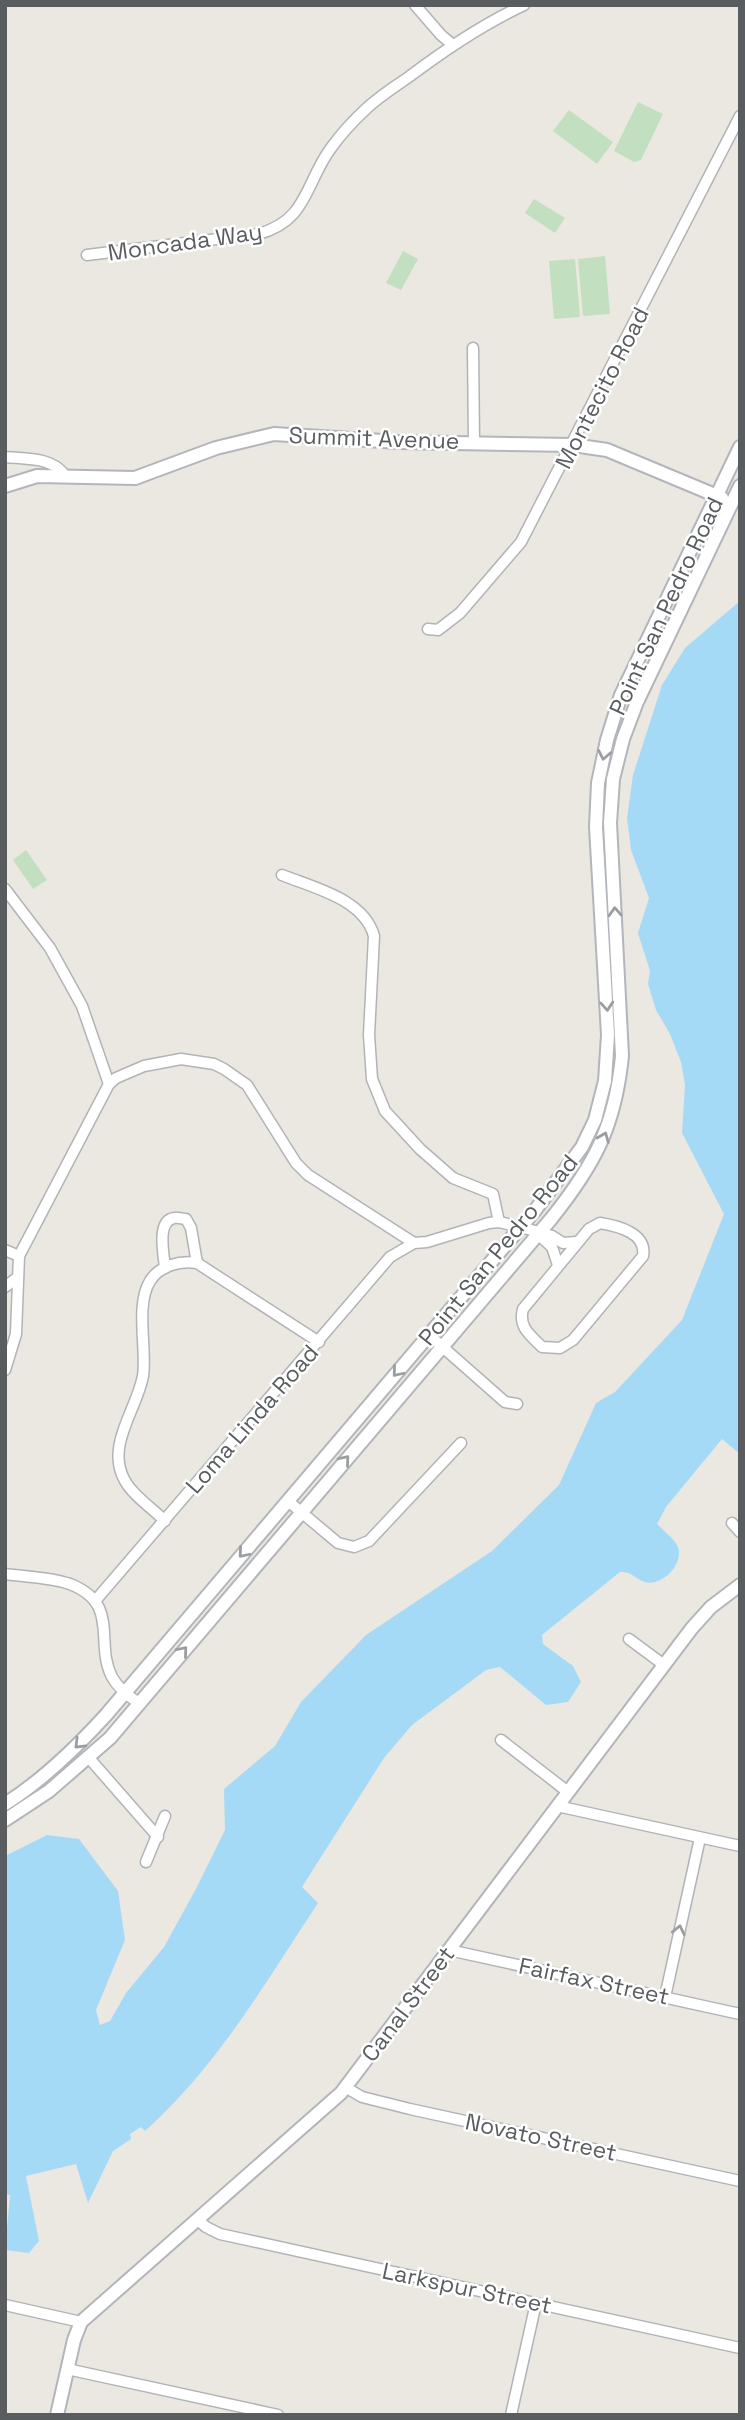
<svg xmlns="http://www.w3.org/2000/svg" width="745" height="2420" viewBox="0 0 745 2420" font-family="'Space Grotesk',sans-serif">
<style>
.green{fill:#c2e0bf}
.water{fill:#a5daf6}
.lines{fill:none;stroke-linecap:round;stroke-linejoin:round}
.street-casing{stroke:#b1b4b7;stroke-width:13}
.secondary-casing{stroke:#b2b6ba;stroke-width:16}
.street{stroke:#fff;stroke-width:10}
.secondary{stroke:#fff;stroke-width:12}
.oneway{stroke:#9b9ea0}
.labels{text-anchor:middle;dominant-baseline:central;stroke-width:5;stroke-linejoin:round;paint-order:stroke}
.street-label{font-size:23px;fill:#595d60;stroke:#fff}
</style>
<rect width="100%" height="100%" fill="#ebe8e1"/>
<g class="green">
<polygon points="638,102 663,114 641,160 634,162 614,151"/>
<polygon points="569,110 613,142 597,164 553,131"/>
<polygon points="534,199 565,218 555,233 525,213"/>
<polygon points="403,251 418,259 401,290 386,283"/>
<polygon points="605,256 610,314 583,316 578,259"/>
<polygon points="575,259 580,317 554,319 549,261"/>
<polygon points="26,850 47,880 33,889 13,860"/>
</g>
<path class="water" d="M740,601V1454L722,1439L666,1507L657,1524C663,1530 673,1538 677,1545C686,1562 663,1587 645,1582C635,1579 632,1571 620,1572L542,1635L543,1644L573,1666L581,1682L568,1702L546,1705L500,1667L486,1670L412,1725L384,1758L302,1887L318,1903C265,1983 217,2067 145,2131L141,2127L130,2134L131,2139L113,2151L88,2203L76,2164L26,2176L39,2241L29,2253L5,2250L10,2195L5,2194V1856L47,1835L79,1839L118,1891L125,1940L96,2010L100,2025L110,2021L126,1993L164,1947L197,1887L225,1830L224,1789L275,1746L301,1702L366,1635L492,1551L559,1485L596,1403L615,1392L682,1320L724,1214L682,1133L685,1085L681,1062L670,1034L656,1010L648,984L650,971L638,933L649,898L631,850L627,818L633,775L662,685L685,648Z"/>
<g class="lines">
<defs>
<g id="street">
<polyline points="415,5 441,35 453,45"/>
<path d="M87,255L258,234C308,221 305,183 331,148C341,134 354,120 367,108C380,96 396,86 410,76C446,49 483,24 524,5"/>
<polyline points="473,348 474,442"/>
<path d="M5,457C25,459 54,457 65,476"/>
<polyline points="428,629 438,630 460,613 521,542 740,116"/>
<path d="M282,875C314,888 364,899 374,936L369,1035L372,1079L385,1111L420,1149L453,1178L493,1194L499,1222"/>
<polyline points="5,889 50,948 82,1006 109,1084"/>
<path d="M600,1223C618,1226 647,1233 643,1256L573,1340L560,1348L542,1347C530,1335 518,1327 523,1309L589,1229Z"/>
<polyline points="538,1234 552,1247 558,1265"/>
<polyline points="5,1250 19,1256"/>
<path d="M165,1268C164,1255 156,1221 174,1218C178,1217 182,1219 186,1219L191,1228L197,1263"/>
<polyline points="5,1287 18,1277"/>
<polyline points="429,1335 505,1402 517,1404"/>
<polyline points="5,1370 16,1334 19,1256 109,1084 116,1078 144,1066 181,1059 214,1064 224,1069 247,1085 296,1163 308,1175 414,1243 427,1242 489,1223 499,1222 521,1227 552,1236 563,1243 577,1242"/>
<polyline points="288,1501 338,1543 354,1547 369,1541 461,1443"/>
<path d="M165,1521C152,1508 132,1495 124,1479C106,1445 137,1409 143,1376C147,1349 135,1305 150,1281C159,1266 180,1260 197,1263L319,1342"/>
<polyline points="732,1523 740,1532"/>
<path d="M5,1574C26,1577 50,1577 70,1584C121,1604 94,1642 112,1677C118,1688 128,1696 139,1703"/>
<polyline points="95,1601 390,1257 414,1243"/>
<polyline points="629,1639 664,1665"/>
<polyline points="501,1740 568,1792"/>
<polyline points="89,1758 158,1837"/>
<polyline points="557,1806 740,1846"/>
<polyline points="146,1862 165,1816"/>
<polyline points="449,1950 740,2014"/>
<polyline points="665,1997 700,1838"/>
<polyline points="345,2087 362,2097 410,2109 740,2181"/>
<polyline points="198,2220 206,2227 220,2234 740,2348"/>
<polyline points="5,2305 81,2322"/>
<polyline points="67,2369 278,2415"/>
<polyline points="511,2415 536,2303"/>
</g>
<g id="secondary">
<polyline points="5,486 37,476 135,478 216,448 274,434 398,442 573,445 607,450 722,498"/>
<path d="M5,1804C43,1780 76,1748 106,1715L536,1209L582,1147L595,1120L605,1081L608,1035L596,827L598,783L607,740L621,695L740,447"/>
<path d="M5,1820L49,1791L110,1738L551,1219C595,1164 615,1126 622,1056L610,823L613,779L623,739L637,702L740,486"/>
<polyline points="57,2415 74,2340 81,2322 341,2093 692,1628 711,1607 740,1585"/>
</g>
</defs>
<use href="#street" class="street-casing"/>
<use href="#secondary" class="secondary-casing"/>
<use href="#street" class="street"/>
<use href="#secondary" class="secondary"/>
</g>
<defs><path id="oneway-chevron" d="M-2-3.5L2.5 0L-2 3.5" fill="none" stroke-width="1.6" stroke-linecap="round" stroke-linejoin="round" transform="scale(1.75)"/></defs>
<g class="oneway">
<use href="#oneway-chevron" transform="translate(604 755) rotate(101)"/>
<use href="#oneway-chevron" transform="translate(615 912) rotate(-93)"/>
<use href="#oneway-chevron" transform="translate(607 1006) rotate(86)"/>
<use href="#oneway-chevron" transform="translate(604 1137) rotate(-68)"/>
<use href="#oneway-chevron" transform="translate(397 1372) rotate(130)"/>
<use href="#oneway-chevron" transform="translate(345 1460) rotate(-50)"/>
<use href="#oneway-chevron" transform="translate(243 1553) rotate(130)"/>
<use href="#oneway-chevron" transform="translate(183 1651) rotate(-50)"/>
<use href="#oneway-chevron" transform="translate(79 1744) rotate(135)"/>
<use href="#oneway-chevron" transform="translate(679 1930) rotate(-78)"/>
</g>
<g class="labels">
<g class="street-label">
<text transform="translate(185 242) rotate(-8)">Moncada Way</text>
<text transform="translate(602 388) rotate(-63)">Montecito Road</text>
<text transform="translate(374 438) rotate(2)">Summit Avenue</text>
<text transform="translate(666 606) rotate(-65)">Point San Pedro Road</text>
<text transform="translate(498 1250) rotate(-51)">Point San Pedro Road</text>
<text transform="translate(252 1419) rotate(-49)">Loma Linda Road</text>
<text transform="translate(594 1981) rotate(12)">Fairfax Street</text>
<text transform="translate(408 2004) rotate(-53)">Canal Street</text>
<text transform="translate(541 2137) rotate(12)">Novato Street</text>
<text transform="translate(467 2288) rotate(12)">Larkspur Street</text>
</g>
</g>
<rect width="745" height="2420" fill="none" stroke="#595d60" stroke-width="14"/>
</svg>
